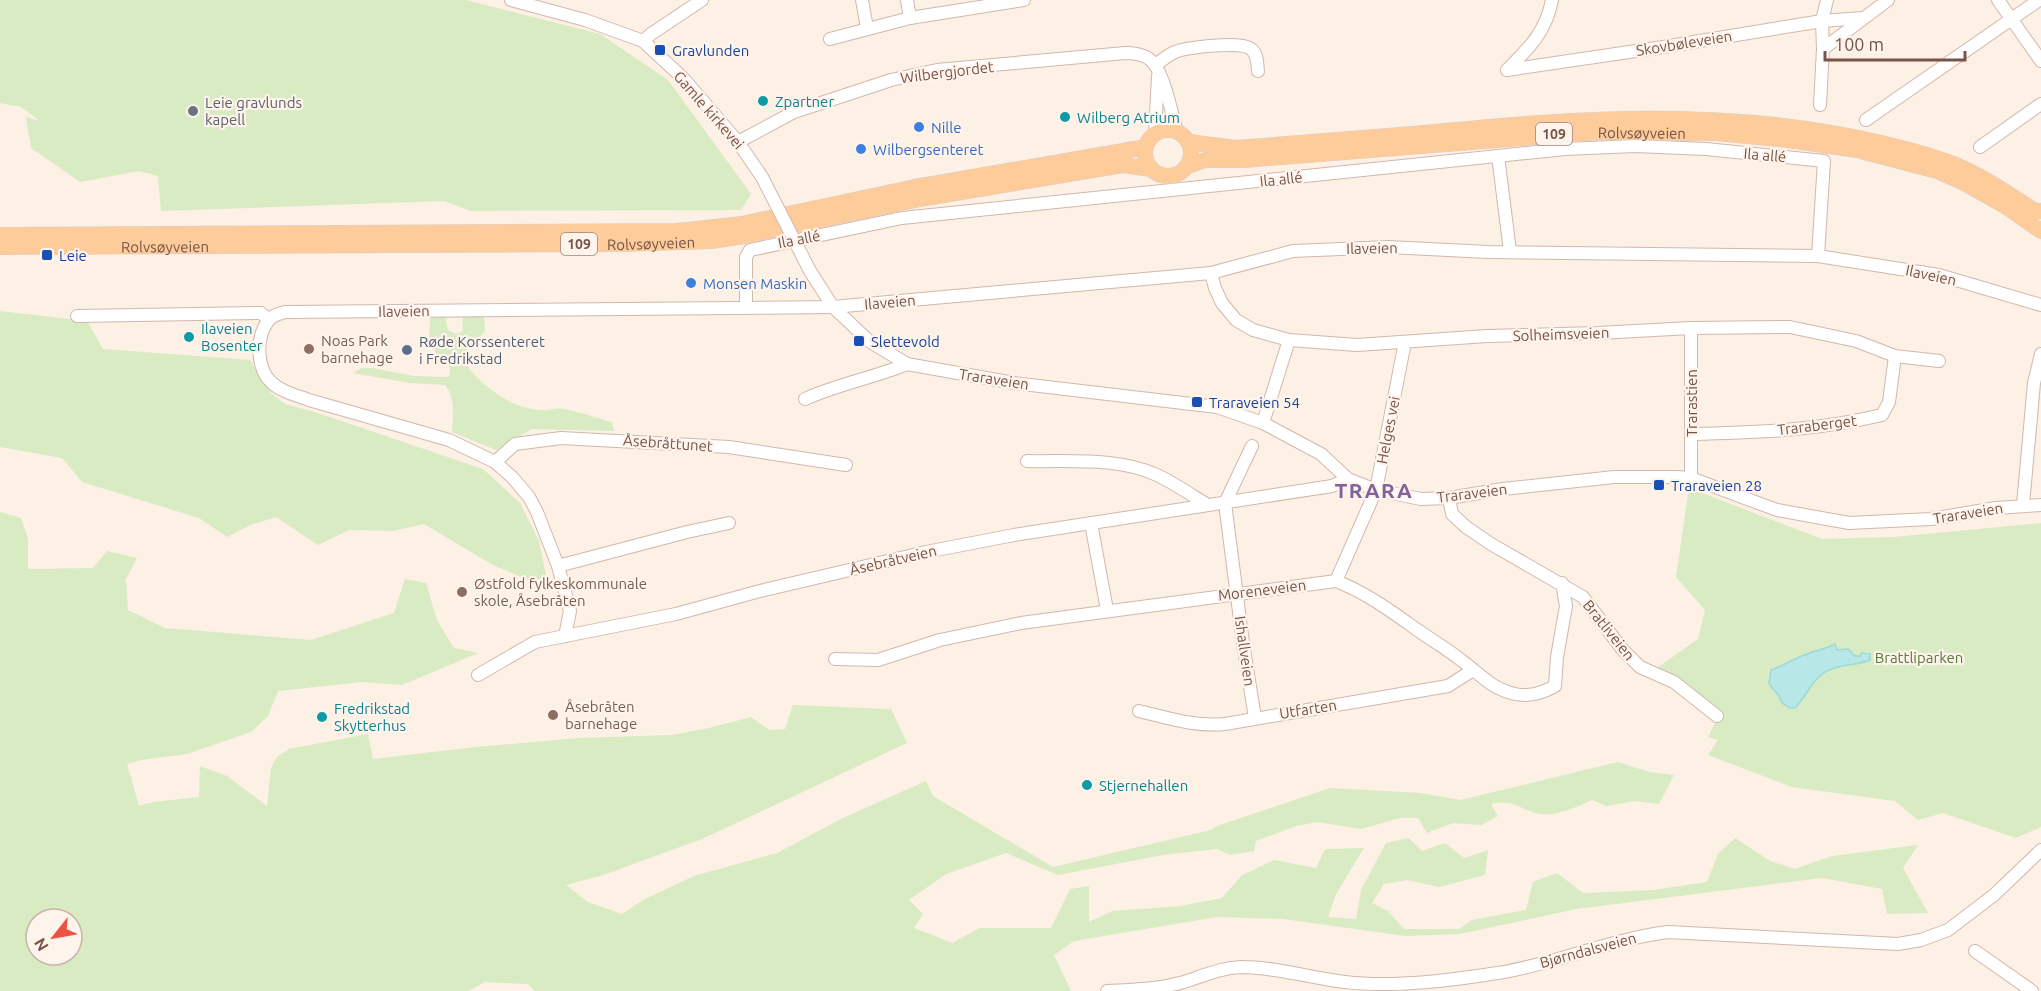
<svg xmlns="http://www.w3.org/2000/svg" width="2041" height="991" viewBox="0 0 2041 991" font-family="Ubuntu,sans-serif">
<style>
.green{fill:#d8ebc2;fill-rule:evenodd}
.water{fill:#b7e7e7;stroke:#9dd9da;stroke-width:1.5}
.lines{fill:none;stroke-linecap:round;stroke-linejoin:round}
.minor-casing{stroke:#d1b8ac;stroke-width:14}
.major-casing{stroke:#d9cfcc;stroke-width:16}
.minor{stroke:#fff;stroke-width:12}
.major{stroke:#fecb9a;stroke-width:15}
.minor-bridge-casing{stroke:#d1b8ac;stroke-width:14;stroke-linecap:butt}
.minor-bridge{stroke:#fff;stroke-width:12}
.transit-dot{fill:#1a4fb4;stroke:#fff4eb;stroke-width:2}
.culture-dot{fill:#0f9aa8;stroke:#fff4eb;stroke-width:2}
.worship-dot{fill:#6b7280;stroke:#fff4eb;stroke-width:2}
.shop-dot{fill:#3f7fe0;stroke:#fff4eb;stroke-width:2}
.education-dot{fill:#8d6e63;stroke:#fff4eb;stroke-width:2}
.service-dot{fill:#5c6f8a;stroke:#fff4eb;stroke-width:2}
.labels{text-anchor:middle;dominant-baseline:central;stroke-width:4.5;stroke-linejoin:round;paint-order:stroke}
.shield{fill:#fff4eb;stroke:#a08379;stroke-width:1.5}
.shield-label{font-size:14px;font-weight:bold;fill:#775348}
.street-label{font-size:15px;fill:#775348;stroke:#fff4eb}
.transit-label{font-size:15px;fill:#164399;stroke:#fff4eb;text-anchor:start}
.culture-label{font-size:15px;fill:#0d838f;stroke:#fff4eb;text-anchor:start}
.worship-label{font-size:15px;fill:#5b616d;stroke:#fff4eb;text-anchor:start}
.shop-label{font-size:15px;fill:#366cbe;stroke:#fff4eb;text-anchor:start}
.education-label{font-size:15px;fill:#785e54;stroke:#fff4eb;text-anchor:start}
.service-label{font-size:15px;fill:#4e5e75;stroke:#fff4eb;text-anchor:start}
.park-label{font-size:15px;fill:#56773d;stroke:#fff4eb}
.district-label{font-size:21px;font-weight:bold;letter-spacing:1.5px;fill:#80639a;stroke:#fff4eb}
</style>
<rect width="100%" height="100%" fill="#fdf0e4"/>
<g class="green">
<polygon points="0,0 466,0 600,34 668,80 751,194 741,210 471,211 444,201 161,211 158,176 139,171 80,182 31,148 26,117 40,121 21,107 0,103"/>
<polygon points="0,311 87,321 103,349 250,360 271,393 285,404 318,413 483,469 520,503 539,541 549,589 491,564 424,524 393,531 349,530 318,545 276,517 248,526 227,537 199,518 82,482 62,458 0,447"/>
<path d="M430,315L447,316L446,321L448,330L456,334L462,332L463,317H484L485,331C479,340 467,344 465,355C462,372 503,400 517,405C526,408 538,411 548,410C553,409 558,408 562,409C579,411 595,418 612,422L614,431L532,429L496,450L452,432C453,416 456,398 445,385L410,383L353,373L362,368H372L414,376L449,377L450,370L448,362H435V345L429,343Z"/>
<polygon points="1689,488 1822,539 1893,537 2041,523 2041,827 2016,838 1943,813 1918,820 1895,801 1792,787 1708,755 1718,740 1708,737 1716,721 1654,670 1698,639 1705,610 1676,577"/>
<path d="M0,512L21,518L28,539V569L93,568L107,551L137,558L126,579L128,610L165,628L311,640L394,613L405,579L426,583L437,620L454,648L478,653L402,685L362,682L278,691L268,716L251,732L187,754L141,760L127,764L139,806L153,802L199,797L200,766L227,776L267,806L271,768L277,757L289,749L368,734L373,759L476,747L579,738L672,735L709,728L751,717L769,730L785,729L793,705L891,709L907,743L702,839L603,875L566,885L588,902L622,914L643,900L694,876L777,853L843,818L926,781L933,796L1053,867L1211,830L1217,826L1330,788L1420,793L1461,800L1618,762L1649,772L1674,775L1659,804L1634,801L1607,806L1592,800C1577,807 1553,818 1537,813C1515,808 1516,799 1491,804L1498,816L1481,825L1453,823L1427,833L1418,818H1400L1361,829L1317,822L1296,826L1256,841L1254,851L1230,855L1217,849L1163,855L1058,875L1006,853L946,874L909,900L923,914L914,928L952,943L980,928H1051L1070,889L1089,886V922L1112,911L1181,906L1222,898L1241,876L1274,860L1316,868L1325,849L1364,848L1336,894L1328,917L1356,919L1361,890L1386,843L1409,838L1422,851L1445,843L1464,858L1488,850L1485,875L1439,887L1408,880L1384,884L1372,903L1388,911L1404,929H1459L1472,920L1526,910L1533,882L1557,873L1583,893L1653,890L1707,882L1718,854L1735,838L1770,861L1795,869L1832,856L1918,845L1903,868L1928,913L1887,914L1882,889L1822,878L1576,909L1460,934L1405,936L1284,919L1217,917L1074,941L1054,955L1071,991H535L528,984L485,982L468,991H0ZM36,919H72V955H36Z"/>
</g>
<path class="water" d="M1835,644L1837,650L1848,649L1855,656H1861V653L1870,654V660C1861,665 1841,664 1829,670C1812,678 1807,696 1795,708H1790L1782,703L1779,696L1773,689L1769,683L1771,670C1783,666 1795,658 1807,654C1817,650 1826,649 1835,644Z"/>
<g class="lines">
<defs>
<g id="minor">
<polyline points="511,0 585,20 643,41 683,78 738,142 762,177"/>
<polyline points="862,0 867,28"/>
<polyline points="907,0 910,18"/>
<polyline points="1998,0 2041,61"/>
<polyline points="830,39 910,18 1024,0"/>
<polyline points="643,41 651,34 702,0"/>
<polyline points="1823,49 1888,0"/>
<path d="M1156,65C1162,60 1168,55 1175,52C1188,47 1241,41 1251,49C1258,54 1257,64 1258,71"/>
<polyline points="1507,70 1663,47 1822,21 1862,18"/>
<path d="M1507,70C1529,48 1546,32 1552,0"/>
<polyline points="1820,105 1823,49 1822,21 1827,0"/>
<polyline points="1866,120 2039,0"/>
<polyline points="1155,134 1158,76"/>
<path d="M738,142L794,112L891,80L937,70L1125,53C1133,53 1141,54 1148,58C1164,68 1171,113 1177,131"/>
<polyline points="1980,147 2041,104"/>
<polyline points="1498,156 1510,251"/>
<polyline points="810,271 833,307 869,341 907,364 1014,383 1217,407 1263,423 1321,454 1348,479 1376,490 1421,499 1449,498 1503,489 1614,477 1676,477 1691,478 1777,510 1849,523 1931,519 1996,508 2041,505"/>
<polyline points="1211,273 1215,288 1222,303 1236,320 1253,330 1289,340 1357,345 1487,336 1598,333 1691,328 1790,327 1856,341 1895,356 1939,361"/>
<polyline points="746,306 746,257 750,250 902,218 1565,149 1635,146 1706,149 1824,161 1818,256"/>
<polyline points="77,316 261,313 269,320"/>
<path d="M805,399C838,384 873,378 907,364"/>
<polyline points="1263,423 1289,340"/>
<path d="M1691,434C1755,433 1820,430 1882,415L1889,402L1895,356"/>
<polyline points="1252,446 1225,503 1243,643 1255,718"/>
<path d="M1027,461C1069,462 1118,457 1157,475C1174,483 1190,494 1206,504"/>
<polyline points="495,462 515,444 561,438 729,447 846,465"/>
<polyline points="1691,478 1691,328"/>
<polyline points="1449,498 1452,514 1466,527 1491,544 1583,597 1622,649 1640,667 1674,682 1717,716"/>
<polyline points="2023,505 2034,383 2041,354"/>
<polyline points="1091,523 1107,610"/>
<polyline points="558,566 687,532 729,523"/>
<polyline points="1336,581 1376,490 1405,342"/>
<path d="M565,636L570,611L558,566L537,512L529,497L512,477L495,462L449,440L309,400C296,395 281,392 271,382C256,367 256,337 268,321C272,315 279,314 285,312L833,307L1211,273L1293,251L1388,247L1488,252L1818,256L1939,275L2041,305"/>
<path d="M835,659L878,660L940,640L1021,623L1336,581C1367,593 1392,612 1419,631C1433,641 1447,649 1461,660C1479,673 1491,689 1515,694C1530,697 1542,693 1555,686L1557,657L1566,606L1562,583"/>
<polyline points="478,675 535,642 676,614 760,591 926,552 1014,535 1332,486 1348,479"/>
<path d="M1139,711C1168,718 1195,727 1225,724L1448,686L1473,670"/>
<polyline points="1975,951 2032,991"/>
<path d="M1107,991C1133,990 1158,989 1184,982C1203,976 1220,968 1241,967C1276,967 1310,978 1345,982C1395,988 1454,980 1504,972C1560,962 1612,939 1668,932L1898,944L1921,940L1948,930L1994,895L2041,850"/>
</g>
<g id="major">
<circle cx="1168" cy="153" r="23"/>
<path d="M1189,142L1236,148C1295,143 1354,139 1413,134C1557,120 1694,108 1838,134C1875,141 1912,149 1948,162C1979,173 2007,193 2035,211H2041"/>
<path id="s1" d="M1188,166L1205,160H1244L1599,132L1716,133L1788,140L1857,150L1937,171L1964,183L2005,206L2041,231"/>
<polyline points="0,235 678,231 742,224 915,187 1146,147"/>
<path id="s2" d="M0,247L624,244L711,241L745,236L920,199L1123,165L1151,169"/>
</g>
</defs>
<use href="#minor" class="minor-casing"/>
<use href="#major" class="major-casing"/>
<use href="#minor" class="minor"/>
<use href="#major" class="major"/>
<defs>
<polyline id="minor-bridge" points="762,177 810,271"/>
</defs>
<use href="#minor-bridge" class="minor-bridge-casing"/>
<use href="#minor-bridge" class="minor-bridge"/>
</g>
<g class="transit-dot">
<rect x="654" y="44" width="12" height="12" rx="3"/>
<rect x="41" y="249" width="12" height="12" rx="3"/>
<rect x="853" y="335" width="12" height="12" rx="3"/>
<rect x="1191" y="396" width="12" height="12" rx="3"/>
<rect x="1653" y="479" width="12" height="12" rx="3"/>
</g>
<g class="culture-dot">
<circle cx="763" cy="101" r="6"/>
<circle cx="1065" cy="117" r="6"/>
<circle cx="189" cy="337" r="6"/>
<circle cx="322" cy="717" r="6"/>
<circle cx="1087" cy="785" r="6"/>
</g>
<circle class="worship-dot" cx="193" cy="111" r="6"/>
<g class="shop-dot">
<circle cx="919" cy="127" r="6"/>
<circle cx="861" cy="149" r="6"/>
<circle cx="691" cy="283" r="6"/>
</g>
<g class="education-dot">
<circle cx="309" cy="349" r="6"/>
<circle cx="462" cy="592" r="6"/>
<circle cx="553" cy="715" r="6"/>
</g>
<circle class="service-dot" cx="407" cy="350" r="6"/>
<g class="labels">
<g class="shield">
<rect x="1536" y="123" width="36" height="22" rx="4.5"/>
<rect x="561" y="233" width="36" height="22" rx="4.5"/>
</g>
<g class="shield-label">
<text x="1554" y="134">109</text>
<text x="579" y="244">109</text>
</g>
<g class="street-label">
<text transform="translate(1684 43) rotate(-9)">Skovbøleveien</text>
<text transform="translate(947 72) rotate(-7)">Wilbergjordet</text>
<text transform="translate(709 110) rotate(49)">Gamle kirkevei</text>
<text stroke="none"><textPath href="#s1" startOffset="456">Rolvsøyveien</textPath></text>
<text transform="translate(1765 155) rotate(5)">Ila allé</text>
<text transform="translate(1281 179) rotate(-6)">Ila allé</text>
<text transform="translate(799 239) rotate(-11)">Ila allé</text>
<text stroke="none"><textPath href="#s2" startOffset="651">Rolvsøyveien</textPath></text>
<text stroke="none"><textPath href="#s2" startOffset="165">Rolvsøyveien</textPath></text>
<text transform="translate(1372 248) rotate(-1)">Ilaveien</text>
<text transform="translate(1931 275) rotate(12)">Ilaveien</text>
<text transform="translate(890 302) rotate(-5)">Ilaveien</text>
<text transform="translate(404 311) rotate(-1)">Ilaveien</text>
<text transform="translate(1561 334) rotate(-2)">Solheimsveien</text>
<text transform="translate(994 379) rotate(9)">Traraveien</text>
<text transform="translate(1691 403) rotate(-90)">Trarastien</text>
<text transform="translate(1817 425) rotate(-7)">Traraberget</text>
<text transform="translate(1388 430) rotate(-79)">Helges vei</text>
<text transform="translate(668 443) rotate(4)">Åsebråttunet</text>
<text transform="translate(1472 493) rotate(-7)">Traraveien</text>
<text transform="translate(1968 513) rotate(-9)">Traraveien</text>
<text transform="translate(893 560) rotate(-13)">Åsebråtveien</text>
<text transform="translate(1262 590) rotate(-7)">Moreneveien</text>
<text transform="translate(1609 630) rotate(51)">Bratliveien</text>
<text transform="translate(1245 651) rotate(82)">Ishallveien</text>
<text transform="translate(1308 709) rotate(-9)">Utfarten</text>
<text transform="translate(1588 950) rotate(-15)">Bjørndalsveien</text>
</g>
<g class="transit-label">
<text x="672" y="50">Gravlunden</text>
<text x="59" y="255">Leie</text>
<text x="871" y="341">Slettevold</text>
<text x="1209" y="402">Traraveien 54</text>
<text x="1671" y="485">Traraveien 28</text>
</g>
<g class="culture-label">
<text x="775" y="101">Zpartner</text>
<text x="1077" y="117">Wilberg Atrium</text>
<text x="201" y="328">Ilaveien<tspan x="201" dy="17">Bosenter</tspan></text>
<text x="334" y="708">Fredrikstad<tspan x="334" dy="17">Skytterhus</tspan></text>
<text x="1099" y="785">Stjernehallen</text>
</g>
<g class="worship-label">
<text x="205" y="102">Leie gravlunds<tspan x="205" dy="17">kapell</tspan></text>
</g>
<g class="shop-label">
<text x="931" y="127">Nille</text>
<text x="873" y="149">Wilbergsenteret</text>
<text x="703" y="283">Monsen Maskin</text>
</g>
<g class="education-label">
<text x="321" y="340">Noas Park<tspan x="321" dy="17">barnehage</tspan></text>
<text x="474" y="583">Østfold fylkeskommunale<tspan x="474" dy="17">skole, Åsebråten</tspan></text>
<text x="565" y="706">Åsebråten<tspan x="565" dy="17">barnehage</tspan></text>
</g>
<g class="service-label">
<text x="419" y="341">Røde Korssenteret<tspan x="419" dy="17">i Fredrikstad</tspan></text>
</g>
<g class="park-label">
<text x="1919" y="657">Brattliparken</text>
</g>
<g class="district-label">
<text x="1374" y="490">TRARA</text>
</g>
</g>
<g transform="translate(54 937) rotate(239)"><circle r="28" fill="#fff4eb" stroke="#c9b4aa" stroke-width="1.5"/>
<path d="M0-4.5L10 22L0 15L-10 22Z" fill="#ec5344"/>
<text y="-9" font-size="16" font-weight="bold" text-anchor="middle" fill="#775348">N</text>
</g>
<path d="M1825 51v9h140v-9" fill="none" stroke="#775348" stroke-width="3"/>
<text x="1834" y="51" font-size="18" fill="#775348" stroke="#fff4eb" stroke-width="4.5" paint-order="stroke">100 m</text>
</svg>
